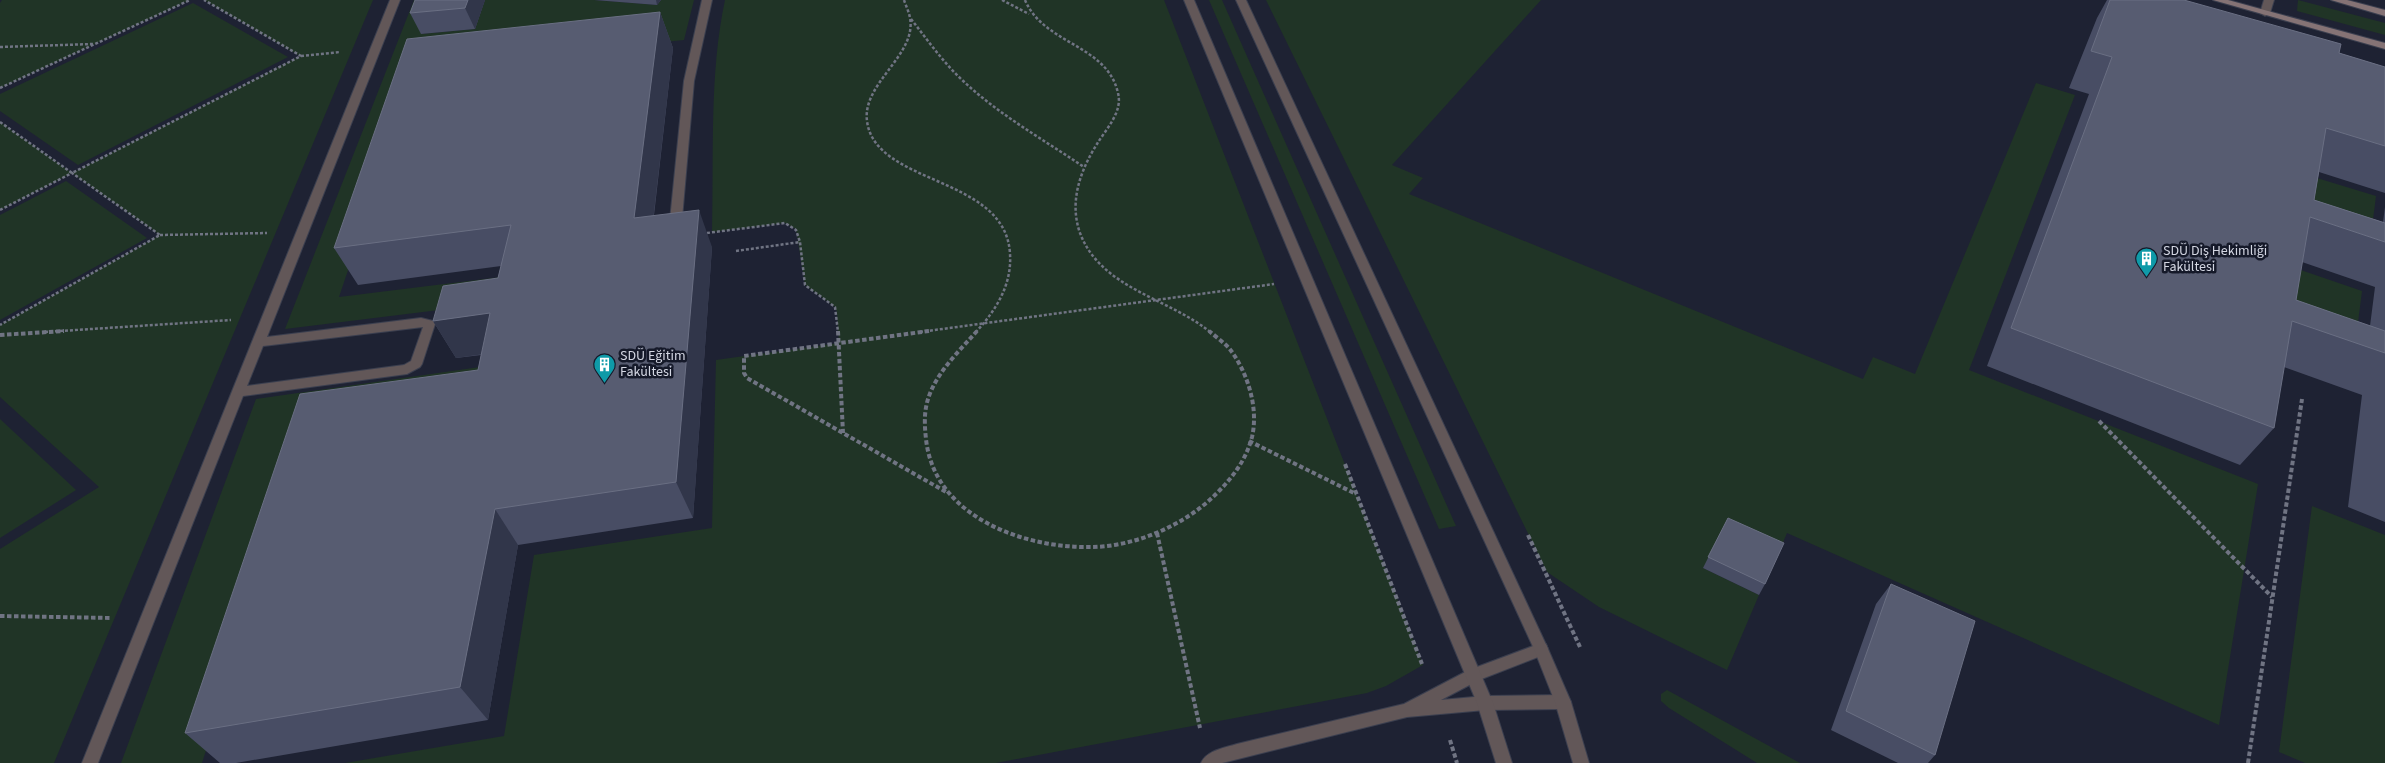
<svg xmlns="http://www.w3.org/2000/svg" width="2385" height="763" viewBox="0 0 2385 763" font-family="'Source Sans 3',sans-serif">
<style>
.green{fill:#203426}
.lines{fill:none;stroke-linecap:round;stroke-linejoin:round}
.lane-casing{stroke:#3b3f4f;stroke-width:2}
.street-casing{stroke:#3b3f4f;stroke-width:2}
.secondary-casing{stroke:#3b3f4f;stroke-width:2}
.path-far1{stroke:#707483;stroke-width:2.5;stroke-dasharray:3 2;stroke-linecap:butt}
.path{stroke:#707483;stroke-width:4;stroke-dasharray:4.5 2.5;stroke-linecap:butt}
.lane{fill:#625758;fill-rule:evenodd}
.street{fill:#625758;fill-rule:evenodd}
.secondary{fill:#857375;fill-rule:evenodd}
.wall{fill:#484d64;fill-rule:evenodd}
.shaded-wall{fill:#31364a}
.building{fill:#575c71;stroke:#6a6f83}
.labels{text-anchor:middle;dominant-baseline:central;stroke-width:5;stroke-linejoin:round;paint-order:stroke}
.poi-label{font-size:14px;fill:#d4d7e3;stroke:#151929;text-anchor:start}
</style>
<rect width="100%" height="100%" fill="#1e2233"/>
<g class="green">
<polygon points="2,0 190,0 0,88 0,3"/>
<polygon points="204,0 373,0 54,763 0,763 0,549 99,487 0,397 0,325 160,235 72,173 0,210 0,122 72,173 300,56"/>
<polygon points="414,0 433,0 421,34 475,29 485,0 594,0 657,5 661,0 694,0 684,40 416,68 339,297 509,276 504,302 285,329"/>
<path d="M725,0H1164L1423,665L1386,686L1367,693L996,763H345L504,736L534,555L712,528L716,360L839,343L837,312L835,307L805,285L796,229L785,223L712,232C714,157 709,74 725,0Z"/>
<polygon points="1209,0 1222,0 1456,526 1439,529"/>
<polygon points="1266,0 1541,0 1392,165 1423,178 1409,194 1863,379 1873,357 1915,374 2036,83 2075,95 1969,370 2258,484 2219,725 1787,533 1778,554 1703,568 1759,595 1727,670 1599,607 1547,572"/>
<polygon points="2298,0 2385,23 2385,35 2297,11"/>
<polygon points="193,3 288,57 78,165 0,111 0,94"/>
<polygon points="2307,175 2376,196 2368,259 2296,235"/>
<polygon points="66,181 147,238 0,320 0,215"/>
<polygon points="2289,266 2362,291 2353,362 2276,335"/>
<polygon points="487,366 482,397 310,421 202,763 121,763 256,399"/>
<polygon points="0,419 76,490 0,538"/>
<polygon points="2312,506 2385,535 2385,763 2305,763 2279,752"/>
<polygon points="1667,690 1800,763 1757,763 1669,708 1661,701 1661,694"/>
</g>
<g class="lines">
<defs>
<g id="lane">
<path d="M390,0H400L267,337L421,318L433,321L435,324L422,364L420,367L407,374L243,396L98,763H82ZM423,327L411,361L404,365L247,386L263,346Z"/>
<polygon points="702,0 712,0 694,81 681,230 675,234 669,230 684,81"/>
<path d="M1541,643L1546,644L1548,649L1546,654L1479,680L1441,700L1485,696L1563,695L1568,697L1571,702L1568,707L1563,709L1485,710L1407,717L1222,763H1201C1207,750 1225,748 1237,744L1404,704L1469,670Z"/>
</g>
<g id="street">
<polygon points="1184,0 1194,0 1493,703 1512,763 1496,763 1477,703"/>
<polygon points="1236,0 1246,0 1548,649 1571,702 1589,763 1573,763 1555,702 1534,649"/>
<polygon points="2264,0 2274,0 2270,13 2265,16 2260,13"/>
</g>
<g id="secondary">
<polygon points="2213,0 2228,0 2385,43 2385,49"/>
<polygon points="2331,0 2347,0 2385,10 2385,16"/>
</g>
</defs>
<use href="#lane" class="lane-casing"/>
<use href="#street" class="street-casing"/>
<use href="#secondary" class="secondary-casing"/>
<g class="path-far1">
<path d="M904,0C906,6 909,12 910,18C917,55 862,83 867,121C875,186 1006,175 1010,254C1012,285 996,310 976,332"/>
<polyline points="1002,0 1029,14"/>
<path d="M1025,0C1044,45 1107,44 1118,93C1123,112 1106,129 1097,144C1080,171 1069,202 1080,233C1101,289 1169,298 1210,332"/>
<path d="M911,19C926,38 940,58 957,75C994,112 1041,138 1084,167"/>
<polyline points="0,47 93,44"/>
<polyline points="301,56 340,52"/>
<polyline points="0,88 190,0"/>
<polyline points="0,122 72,173 301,56 204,0"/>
<polyline points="0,210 72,173 160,235 0,325"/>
<polyline points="707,233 785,223 796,230 800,242"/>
<polyline points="160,235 267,233"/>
<polyline points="736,251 800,242 805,285 835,307 838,332"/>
<polyline points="45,332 231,320"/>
<polyline points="920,332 1274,284"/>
</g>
<g class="path">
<polyline points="838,331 843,433"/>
<polyline points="929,331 744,356 744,373 747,378 946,492"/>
<path d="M977,331C961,349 941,368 931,391C924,407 924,421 926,439C934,516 1022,548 1090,547C1135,547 1185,525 1216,494C1233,477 1246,460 1252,437C1259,407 1247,371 1229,348C1223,342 1215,336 1209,331"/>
<polyline points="0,335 64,331"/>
<polyline points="2099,421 2272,597"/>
<polyline points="1249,441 1356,494"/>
<polyline points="1345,464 1422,664"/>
<polyline points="1157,533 1200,728"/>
<polyline points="1528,535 1580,647"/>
<polyline points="0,616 112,618"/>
<polyline points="1450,740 1457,763"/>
<polyline points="2248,763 2302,399"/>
</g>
<use href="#lane" class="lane"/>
<use href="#street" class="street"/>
<use href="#secondary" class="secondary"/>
</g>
<g class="wall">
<polygon points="485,0 475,29 421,34 410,13"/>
<polygon points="594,0 661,0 657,5"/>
<path d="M2107,0H2184L2339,53L2385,67V193L2319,172L2314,200L2383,222L2385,207V522L2348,507L2362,395L2284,367L2274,428L2240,465L1987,366L2089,94L2069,88L2097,18ZM2302,262L2375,287L2370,326L2296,300Z"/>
<polygon points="660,12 673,48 654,215 712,247 693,518 518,545 488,720 236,763 220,763 185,733 478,370 481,355 456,358 433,321 498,278 501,266 358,285 334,248"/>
<polygon points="1728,518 1765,584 1759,595 1703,568"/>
<polygon points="1891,584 1935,755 1928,763 1898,763 1831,730 1876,604"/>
</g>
<g class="shaded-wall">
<polygon points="468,0 485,0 475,29 465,8"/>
<polygon points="656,0 661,0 657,5"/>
<polygon points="660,12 673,48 649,255 634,218"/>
<polygon points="699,210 712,247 693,518 676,482"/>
<polygon points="490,313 511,350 456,358 433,321"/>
<polygon points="495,509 518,545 488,720 460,687"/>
</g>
<g class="building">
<polygon points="415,0 468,0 465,8 410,13"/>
<polygon points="2110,0 2184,0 2341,44 2339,53 2385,67 2385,146 2326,128 2314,200 2385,223 2385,242 2310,217 2296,300 2385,331 2385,353 2292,321 2274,428 2011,328 2112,57 2091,51"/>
<polygon points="660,12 634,218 699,210 676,482 495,509 460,687 185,733 300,394 478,370 490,313 433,321 443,286 498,278 511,225 334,248 407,39"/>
<polygon points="1728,518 1784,543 1765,584 1708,557"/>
<polygon points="1891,584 1975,621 1935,755 1846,711"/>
</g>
<defs>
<symbol id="building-pin" viewBox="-11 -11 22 30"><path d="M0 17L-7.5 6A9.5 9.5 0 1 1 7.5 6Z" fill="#0f9aa8" stroke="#151929"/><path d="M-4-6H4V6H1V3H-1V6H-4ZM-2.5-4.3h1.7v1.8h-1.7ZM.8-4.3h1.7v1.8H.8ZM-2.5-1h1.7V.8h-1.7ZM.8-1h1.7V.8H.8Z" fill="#fff"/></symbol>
</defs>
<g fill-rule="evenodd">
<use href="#building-pin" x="2134" y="246" width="25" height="34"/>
<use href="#building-pin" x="592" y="352" width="25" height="34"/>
</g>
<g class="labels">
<g class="poi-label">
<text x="2163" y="251">SDÜ Diş Hekimliği<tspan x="2163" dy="16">Fakültesi</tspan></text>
<text x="620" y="356">SDÜ Eğitim<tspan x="620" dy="16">Fakültesi</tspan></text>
</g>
</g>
</svg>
